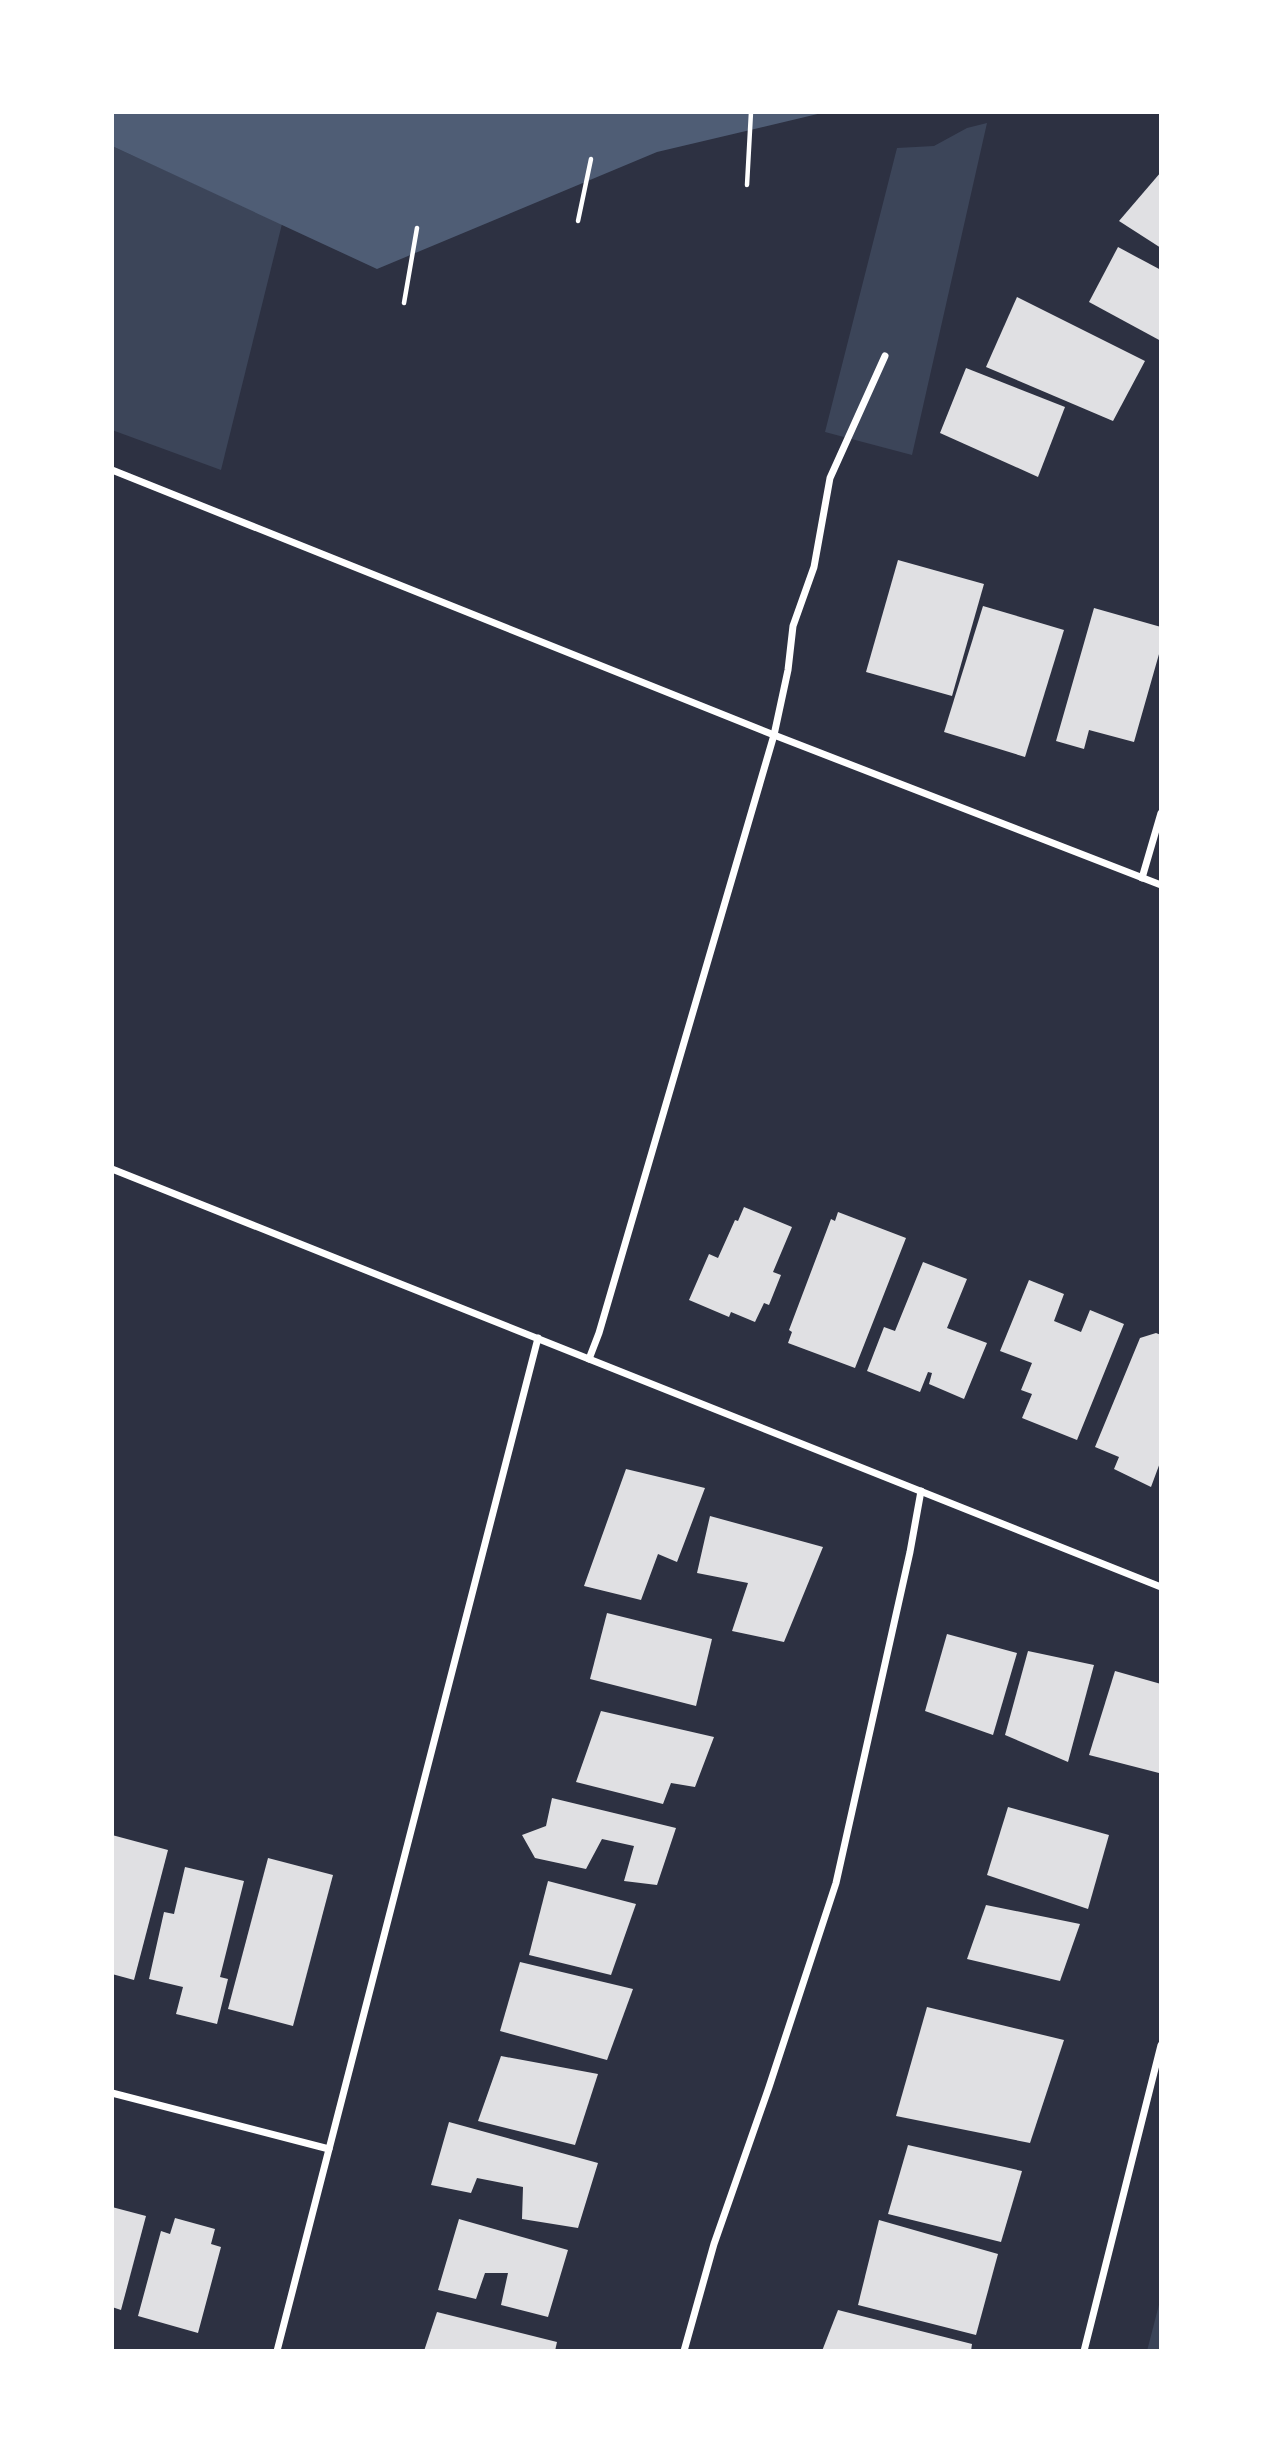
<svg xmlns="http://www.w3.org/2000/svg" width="1273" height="2463" viewBox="0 0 1273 2463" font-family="Helvetica,sans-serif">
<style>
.green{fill:#3c4559}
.water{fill:#4f5d75}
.building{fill:#e0e0e3}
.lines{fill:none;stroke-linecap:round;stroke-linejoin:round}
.path{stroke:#fff;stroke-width:4.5}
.minor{stroke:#fff;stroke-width:7}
</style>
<rect width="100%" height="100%" fill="#2d3142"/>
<g class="green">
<polygon points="987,123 912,455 825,432 897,148 934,146 967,128"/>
<polygon points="112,146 282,224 221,470 112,430"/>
<polygon points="1161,2297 1161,2351 1147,2351"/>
</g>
<polygon class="water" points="112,112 826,112 657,152 377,269 112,146"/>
<g class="building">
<polygon points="1161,172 1161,248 1119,221"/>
<polygon points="1118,247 1161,270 1161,341 1089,302"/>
<polygon points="1017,297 1145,361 1113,421 986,367"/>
<polygon points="966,368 1065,407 1038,477 940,433"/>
<polygon points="898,560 984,584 952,696 866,672"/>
<polygon points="983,606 1064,630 1025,757 944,732"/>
<polygon points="1094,608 1161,627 1161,647 1134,742 1089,730 1084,749 1056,741"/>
<polygon points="744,1207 792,1227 773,1272 781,1275 769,1305 764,1303 755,1322 731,1312 729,1317 689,1300 709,1254 718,1258 735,1220 738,1221"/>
<polygon points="838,1212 906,1238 855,1368 788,1343 792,1332 789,1330 831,1219 835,1221"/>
<polygon points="923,1262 967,1279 947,1328 987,1343 964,1399 929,1384 932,1373 928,1372 920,1392 867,1371 884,1327 895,1331"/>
<polygon points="1029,1280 1064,1294 1054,1321 1081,1332 1090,1310 1124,1324 1077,1440 1022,1418 1032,1394 1021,1390 1032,1363 1000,1351"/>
<polygon points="1156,1333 1161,1335 1161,1460 1151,1487 1114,1469 1119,1457 1095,1447 1140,1338"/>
<polygon points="626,1469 705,1488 677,1562 658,1554 641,1600 584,1586"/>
<polygon points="710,1516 823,1547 784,1642 732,1631 748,1583 697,1573"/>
<polygon points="607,1613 712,1639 696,1706 590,1679"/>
<polygon points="947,1634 1017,1653 993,1735 925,1711"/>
<polygon points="1028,1651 1094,1665 1068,1762 1005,1735"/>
<polygon points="1115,1671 1161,1684 1161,1764 1159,1773 1089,1755"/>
<polygon points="601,1711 714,1737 695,1787 671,1783 663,1804 576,1782"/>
<polygon points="552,1798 676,1828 657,1885 624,1881 634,1846 602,1839 586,1869 535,1858 522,1835 546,1826"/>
<polygon points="1008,1807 1109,1835 1088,1909 987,1875"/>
<polygon points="112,1835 168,1850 134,1980 112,1974"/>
<polygon points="268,1858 333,1875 293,2026 228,2009"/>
<polygon points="185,1867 244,1881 220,1977 228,1979 217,2024 176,2014 183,1987 149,1979 164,1912 174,1914"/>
<polygon points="548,1881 636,1904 611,1975 529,1955"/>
<polygon points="986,1905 1080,1924 1060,1981 967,1959"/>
<polygon points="520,1962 633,1989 607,2060 500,2031"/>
<polygon points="927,2007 1064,2040 1030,2143 896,2116"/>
<polygon points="501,2056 598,2074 575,2145 478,2121"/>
<polygon points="449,2122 598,2163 578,2228 522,2219 523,2187 477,2178 471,2193 431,2185"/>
<polygon points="908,2145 1022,2171 1001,2242 888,2214"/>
<polygon points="112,2207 146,2216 121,2310 112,2307"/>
<polygon points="175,2218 215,2229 211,2244 221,2247 198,2333 138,2316 161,2231 170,2234"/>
<polygon points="459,2219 568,2250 548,2317 501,2305 508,2273 485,2273 476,2299 438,2290"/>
<polygon points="879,2220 998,2254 976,2335 858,2305"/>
<polygon points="838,2310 972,2344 971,2351 822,2351"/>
<polygon points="437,2312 557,2342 555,2351 424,2351"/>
</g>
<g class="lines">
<g class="path">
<polyline points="747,185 751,112"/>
<polyline points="578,221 591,159"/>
<polyline points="404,303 417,228"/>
</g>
<g class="minor">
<polyline points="112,470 774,735 1161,885"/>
<polyline points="1142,878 1161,813"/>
<polyline points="112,1169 1161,1587"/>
<polyline points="589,1359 599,1333 774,735 788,670 793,626 814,567 830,478 885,356"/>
<polyline points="112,2093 329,2149"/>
<polyline points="277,2351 538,1338"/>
<polyline points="684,2351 714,2244 769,2087 836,1883 910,1552 921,1491"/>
<polyline points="1084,2351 1161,2045"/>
</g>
</g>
<rect width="1273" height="2463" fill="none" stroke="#ffffff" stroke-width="228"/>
</svg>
